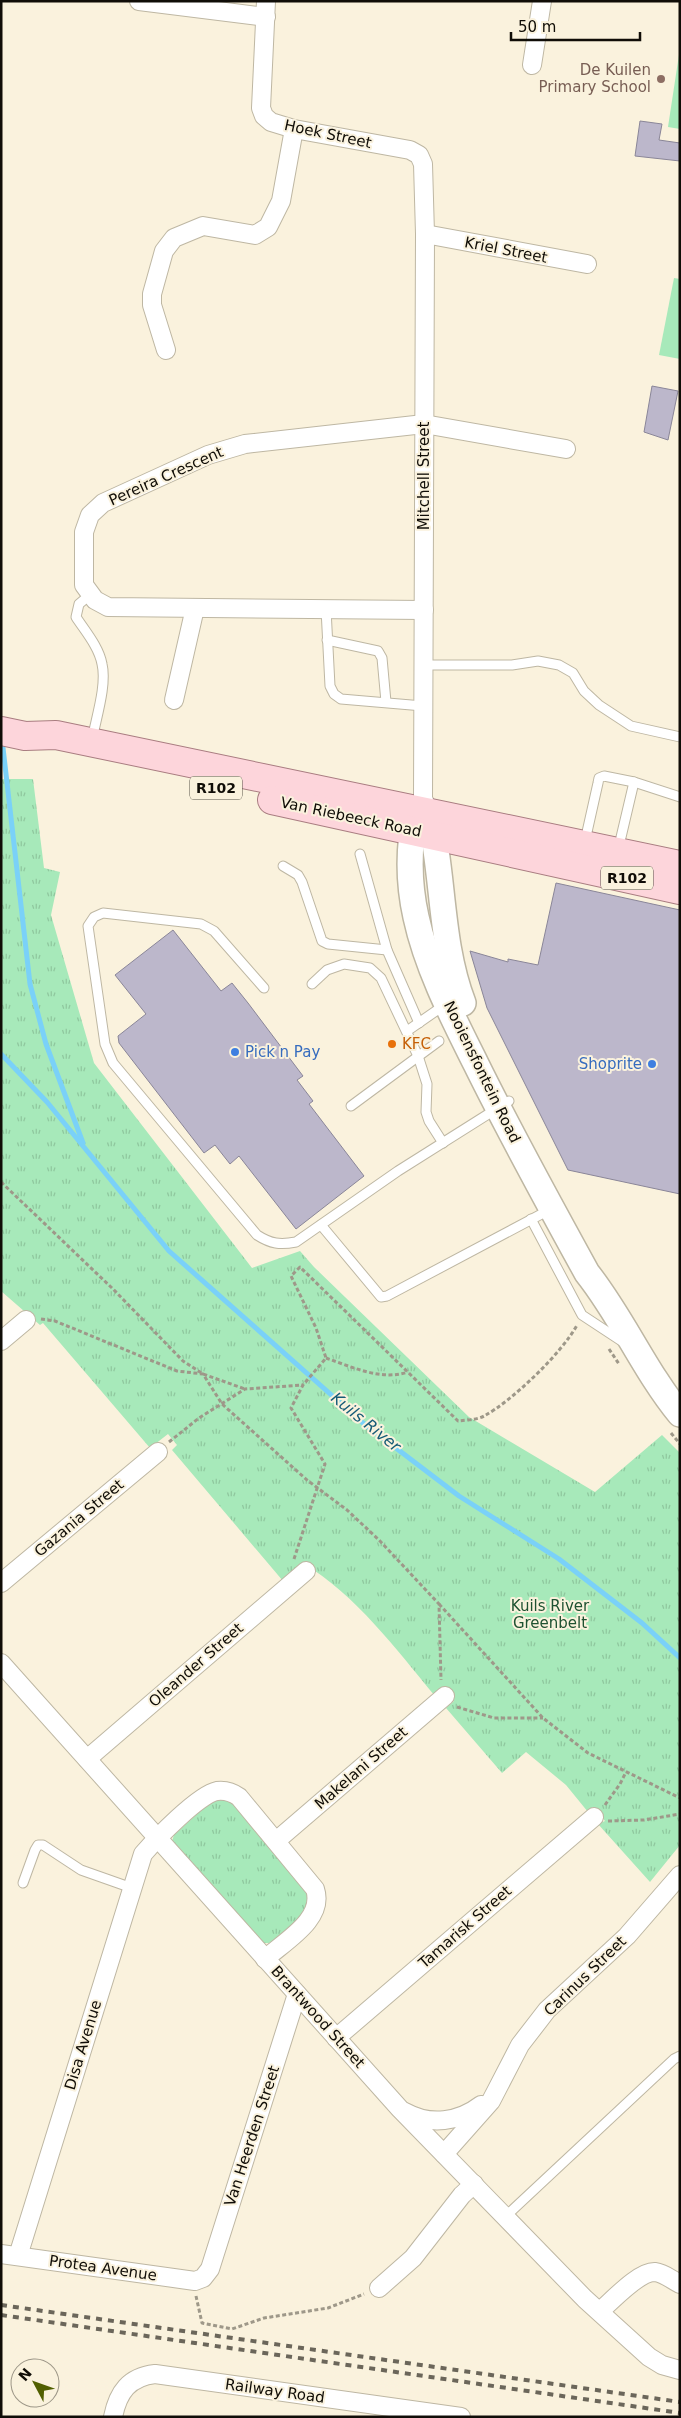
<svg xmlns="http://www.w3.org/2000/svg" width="681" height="2418" viewBox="0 0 681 2418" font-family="'DejaVu Sans',sans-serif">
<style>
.park{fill:url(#park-tufts)}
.garden{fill:#a7e9ba}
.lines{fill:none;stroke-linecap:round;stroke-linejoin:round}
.stream{stroke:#7ad1f8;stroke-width:5}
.building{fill:#bcb7cb;stroke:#8a8698}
.lane-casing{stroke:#beb7a3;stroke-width:11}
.street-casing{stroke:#beb7a3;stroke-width:20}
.secondary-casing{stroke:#beb7a3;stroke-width:28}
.primary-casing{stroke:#a97d81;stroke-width:30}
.path{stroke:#9e9889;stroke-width:3;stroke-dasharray:4 2.5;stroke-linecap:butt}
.lane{stroke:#fff;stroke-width:9}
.street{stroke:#fff;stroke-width:18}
.secondary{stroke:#fff;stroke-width:25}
.primary{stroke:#fdd5db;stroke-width:28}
.rail{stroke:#6b665a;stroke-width:4;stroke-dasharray:6 6;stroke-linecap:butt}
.education-dot{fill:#8d6e63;stroke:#faf2dd;stroke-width:2}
.food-dot{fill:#e8710a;stroke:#faf2dd;stroke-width:2}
.shop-dot{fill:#3f7fe0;stroke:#faf2dd;stroke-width:2}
.labels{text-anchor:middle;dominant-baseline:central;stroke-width:4;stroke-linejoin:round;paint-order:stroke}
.shield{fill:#faf2dd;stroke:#565247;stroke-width:1}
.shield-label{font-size:14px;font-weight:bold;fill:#100d07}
.education-label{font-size:15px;fill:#785e54;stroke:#faf2dd;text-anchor:end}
.street-label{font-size:15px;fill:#100d07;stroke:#faf2dd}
.food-label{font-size:15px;fill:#c56008;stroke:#faf2dd;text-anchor:start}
.shop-label{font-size:15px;fill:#366cbe;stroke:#faf2dd;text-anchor:start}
.park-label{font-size:15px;fill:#1e5231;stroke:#faf2dd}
.water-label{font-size:16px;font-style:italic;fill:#175c77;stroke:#faf2dd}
</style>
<defs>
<pattern id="park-tufts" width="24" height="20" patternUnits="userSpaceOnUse" patternTransform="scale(1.25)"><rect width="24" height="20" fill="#a7e9ba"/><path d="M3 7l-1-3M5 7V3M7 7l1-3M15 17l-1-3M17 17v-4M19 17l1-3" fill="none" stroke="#8fc79e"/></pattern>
</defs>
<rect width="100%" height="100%" fill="#faf2dd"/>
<g class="park">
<path d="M1,779H33L44,868L60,872L51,915L94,1063L252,1268L300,1251L314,1267L469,1417L595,1492L662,1435L680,1453V1845L650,1882L598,1824L605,1821L593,1807L588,1812L566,1785L526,1752L502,1773L446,1708L454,1701L442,1689L435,1696C395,1648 357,1596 303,1563L283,1581L172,1450L177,1445L168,1434L150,1448L43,1323L40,1325L1,1291Z"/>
<path d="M221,1799L234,1803L307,1891C311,1913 288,1933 269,1943H263L172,1841L174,1835L209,1803Z"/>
</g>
<g class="garden">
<polygon points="680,48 680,129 668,127"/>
<polygon points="674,278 680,279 680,359 659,355"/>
</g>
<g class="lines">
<g class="stream">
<polyline points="2,739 30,984 46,1044 83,1143"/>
<polyline points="1,1054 47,1102 169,1251 363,1423 459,1496 559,1559 642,1623 680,1658"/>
</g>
</g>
<g class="building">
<polygon points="640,121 662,124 659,140 680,143 680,161 635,156"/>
<polygon points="652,386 678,391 668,440 644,432"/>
<polygon points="556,883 680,910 680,1194 568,1170 487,1008 470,951 508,962 508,959 538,965"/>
<polygon points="173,930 221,991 232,983 248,1003 303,1076 297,1080 313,1101 309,1104 364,1176 296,1229 239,1156 230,1164 215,1145 204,1153 119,1043 118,1036 146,1014 115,975"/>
</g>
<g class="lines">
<defs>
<g id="lane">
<path d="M91,594L79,604L76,617C85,631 99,647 102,664C107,685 96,718 92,740"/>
<polyline points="326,609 330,686 334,694 341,699 423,706"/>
<polyline points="327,640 378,651 382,658 386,702"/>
<polyline points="423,665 512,665 538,661 559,665 573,673 584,691 599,705 631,726 680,737"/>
<polyline points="585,841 598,783 599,778 604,776 634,782 680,797"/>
<polyline points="618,850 634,782"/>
<polyline points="360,854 387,950 419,1023"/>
<polyline points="283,866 298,875 302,882 322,941 328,944 387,950"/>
<polyline points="312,984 327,970 344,964 370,968 381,978 418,1056 427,1084 426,1112 429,1121 443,1143"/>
<path d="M264,988L214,931L201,924L103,913L94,917L88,926L105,1044L113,1063L257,1235C271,1244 280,1245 296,1242L398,1171L509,1101"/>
<polyline points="407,1031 446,1004"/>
<polyline points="351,1106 439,1041"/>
<polyline points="531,1219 582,1315 623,1342"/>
<polyline points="321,1225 381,1297 387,1296 551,1209"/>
<polyline points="23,1883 35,1850 38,1845 43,1845 81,1870 132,1888"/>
<polyline points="506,2216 674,2059 680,2056"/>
</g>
<g id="street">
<polyline points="139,1 266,17"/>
<polyline points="266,1 261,108 264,116 271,122 294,129 410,150 419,155 423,164 425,234 423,799 429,811"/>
<polyline points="532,65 542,1"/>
<polyline points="425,234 587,264"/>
<polyline points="166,350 152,305 152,294 164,251 174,238 203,226 255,235 268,227 281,201 294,129"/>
<polyline points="424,610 108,607 95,600 84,585 84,532 90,515 103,503 208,455 245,444 424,424 566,449"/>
<polyline points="174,700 195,608"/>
<polyline points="1,1341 26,1320"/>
<polyline points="1,1583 158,1452"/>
<polyline points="1,1663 400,2109 585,2299 649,2357 662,2365 680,2370"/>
<polyline points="87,1759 306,1571"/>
<polyline points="276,1841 445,1696"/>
<polyline points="336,2038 594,1817"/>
<path d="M405,2112C430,2126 459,2122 481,2105"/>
<polyline points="444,2154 491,2101 520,2045 547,2010 627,1936 680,1875"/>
<polyline points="1,2254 195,2281 203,2278 210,2269 297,1994"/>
<path d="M18,2256L143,1854C156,1839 198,1795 217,1791C225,1790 232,1792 239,1797L315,1889C325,1919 285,1941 265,1959"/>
<polyline points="379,2288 413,2258 462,2195 474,2184"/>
<path d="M600,2311C612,2301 639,2271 655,2272C664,2273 672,2280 680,2284"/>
<path d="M113,2417C118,2392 129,2377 155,2374L461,2417"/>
</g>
<g id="secondary">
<path d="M416,812C408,847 408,881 416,917C427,968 453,1018 476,1064C511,1135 549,1204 587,1273C622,1317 644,1370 680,1414"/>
<path d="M430,816C444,878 440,943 463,1003"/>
</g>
<g id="primary">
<polyline points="1,731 25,736 56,735 680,865"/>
<polyline points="272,800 680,890"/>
</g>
</defs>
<use href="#lane" class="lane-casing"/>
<use href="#street" class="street-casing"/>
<use href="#secondary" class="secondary-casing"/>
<use href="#primary" class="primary-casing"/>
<g class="path">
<polyline points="1,1182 113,1289 183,1361 203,1374 245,1389"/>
<polyline points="41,1319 55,1321 177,1371 203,1374 222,1404 307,1480 347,1510 379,1540 439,1604 441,1680"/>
<polyline points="609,1349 619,1364"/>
<path d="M326,1358C352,1367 381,1381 408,1372"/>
<polyline points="671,1433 680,1444"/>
<polyline points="169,1442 199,1418 245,1389 303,1385"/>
<path d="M294,1559L325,1464L291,1408L303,1385L326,1358L316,1328L291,1276L300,1267L458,1421C466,1420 477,1420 484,1416C512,1401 562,1353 577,1325"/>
<polyline points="439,1604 543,1718 588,1753 680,1798"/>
<polyline points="457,1707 494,1718 543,1718"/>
<polyline points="605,1805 620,1784 626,1772"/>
<polyline points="608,1821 644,1820 680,1814"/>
<polyline points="196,2296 202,2323 232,2329 264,2318 328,2308 364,2294"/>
</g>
<use href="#lane" class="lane"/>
<use href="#street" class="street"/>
<use href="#secondary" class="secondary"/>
<use href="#primary" class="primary"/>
<g class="rail">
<polyline points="1,2305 680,2402"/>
<polyline points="1,2315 680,2413"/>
</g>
</g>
<circle class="education-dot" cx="661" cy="79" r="5"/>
<circle class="food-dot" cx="392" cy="1044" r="5"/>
<g class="shop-dot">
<circle cx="235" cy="1052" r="5"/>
<circle cx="652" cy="1064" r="5"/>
</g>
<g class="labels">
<g class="shield">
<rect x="190" y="776.5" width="52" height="23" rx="4"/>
<rect x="601" y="866.5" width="52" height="23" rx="4"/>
</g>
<g class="shield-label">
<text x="216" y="788">R102</text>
<text x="627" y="878">R102</text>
</g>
<g class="education-label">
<text x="651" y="70">De Kuilen<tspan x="651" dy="17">Primary School</tspan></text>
</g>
<g class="street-label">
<text transform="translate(328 134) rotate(12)">Hoek Street</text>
<text transform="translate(506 250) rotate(11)">Kriel Street</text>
<text transform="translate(166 476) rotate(-24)">Pereira Crescent</text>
<text transform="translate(424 476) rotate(-90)">Mitchell Street</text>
<text transform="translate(351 817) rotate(12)">Van Riebeeck Road</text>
<text transform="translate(482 1072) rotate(64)">Nooiensfontein Road</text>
<text transform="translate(79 1518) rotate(-40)">Gazania Street</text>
<text transform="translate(196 1665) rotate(-41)">Oleander Street</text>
<text transform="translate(361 1768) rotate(-41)">Makelani Street</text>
<text transform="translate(465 1927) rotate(-41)">Tamarisk Street</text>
<text transform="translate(585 1976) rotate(-44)">Carinus Street</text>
<text transform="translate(318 2017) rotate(48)">Brantwood Street</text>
<text transform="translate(83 2045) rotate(-73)">Disa Avenue</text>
<text transform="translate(252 2136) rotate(-72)">Van Heerden Street</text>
<text transform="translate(103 2268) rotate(8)">Protea Avenue</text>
<text transform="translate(275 2391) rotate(8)">Railway Road</text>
</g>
<g class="food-label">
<text x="402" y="1044">KFC</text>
</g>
<g class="shop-label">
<text x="245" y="1052">Pick n Pay</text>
<text x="642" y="1064" text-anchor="end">Shoprite</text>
</g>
<g class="park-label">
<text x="550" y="1606">Kuils River<tspan x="550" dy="17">Greenbelt</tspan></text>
</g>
<g class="water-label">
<text transform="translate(366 1422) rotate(39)">Kuils River</text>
</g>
</g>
<rect width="681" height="2418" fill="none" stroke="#100d07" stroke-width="5"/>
<g transform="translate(35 2383) rotate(311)"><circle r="24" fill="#faf2dd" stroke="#9c9687"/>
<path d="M0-4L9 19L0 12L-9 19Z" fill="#515f00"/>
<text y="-8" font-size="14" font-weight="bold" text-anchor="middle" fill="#100d07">N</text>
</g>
<path d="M511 32v8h129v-8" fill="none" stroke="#100d07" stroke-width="2.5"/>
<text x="518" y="32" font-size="15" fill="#100d07" stroke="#faf2dd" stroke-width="4" paint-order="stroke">50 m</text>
</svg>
